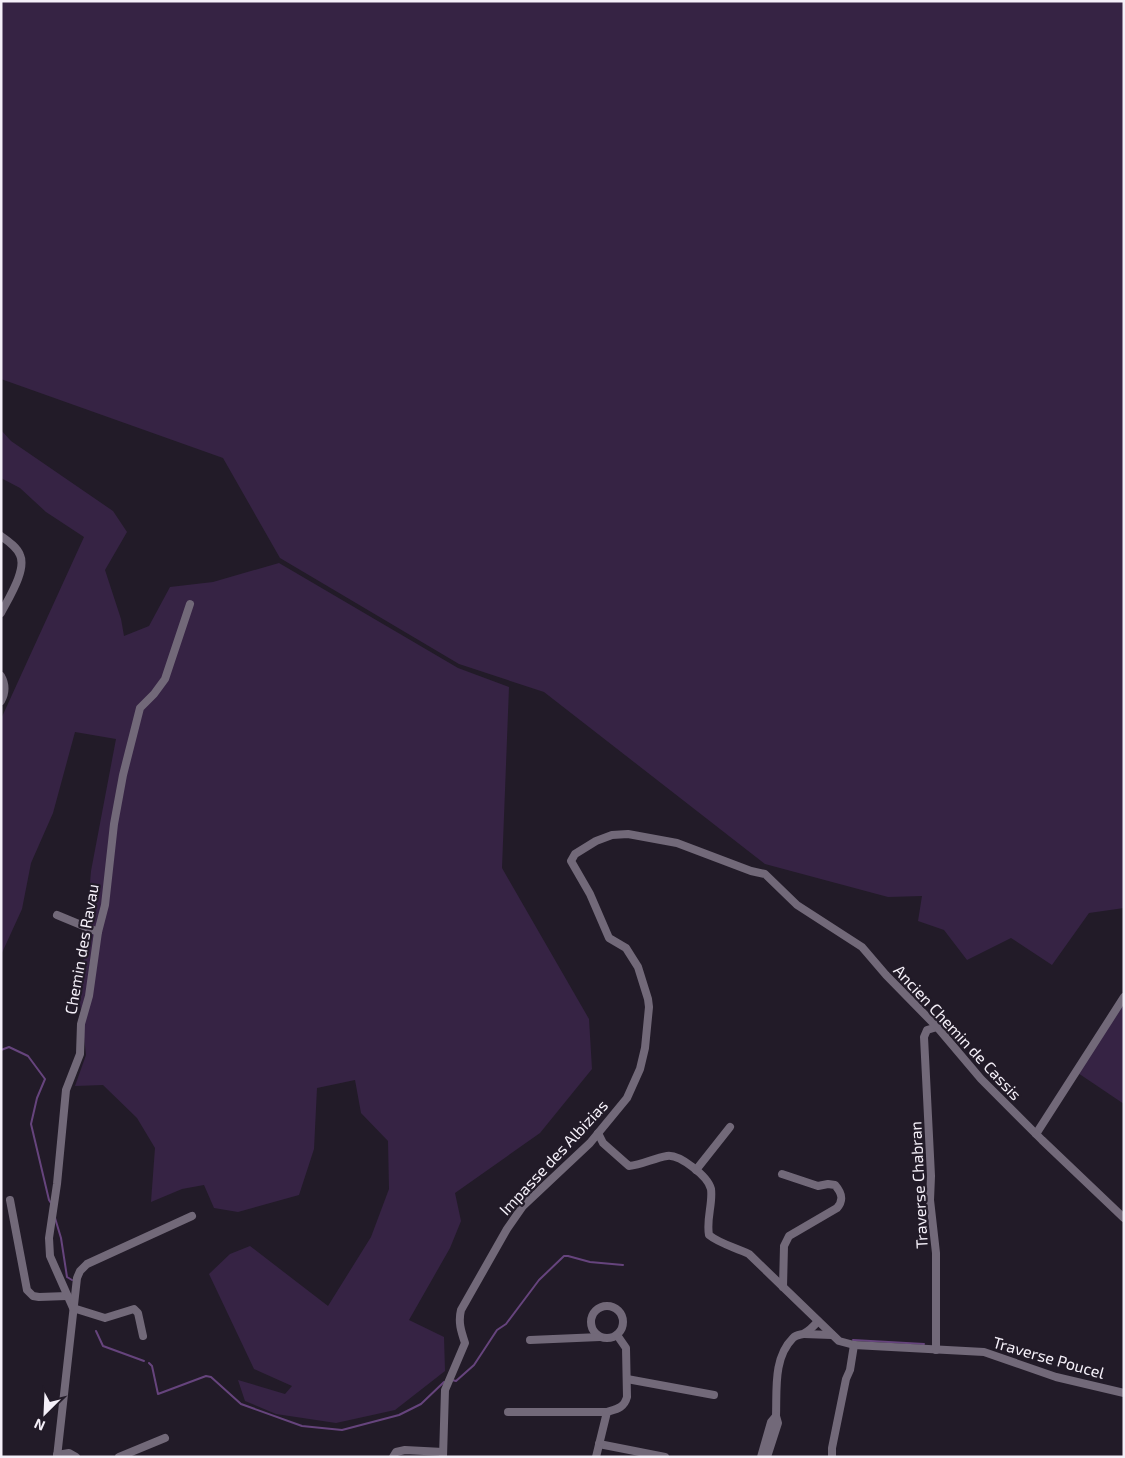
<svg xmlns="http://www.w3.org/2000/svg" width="1125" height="1458" viewBox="0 0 1125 1458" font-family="'Exo 2',sans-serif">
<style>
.green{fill:#362344}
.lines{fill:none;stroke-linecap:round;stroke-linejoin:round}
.stream{stroke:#66447d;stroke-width:2}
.minor{stroke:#726979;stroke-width:8}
.labels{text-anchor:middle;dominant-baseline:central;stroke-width:4.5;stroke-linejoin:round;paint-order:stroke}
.street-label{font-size:16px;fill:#f5f0f9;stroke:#221b28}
</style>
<rect width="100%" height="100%" fill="#221b28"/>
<g class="green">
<polygon points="1,1 1124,1 1124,908 1089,913 1052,965 1011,938 967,960 944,930 918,921 922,896 888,897 765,864 544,692 459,664 280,558 223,458 1,379"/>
<polygon points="1,430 11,441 113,511 127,532 105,570 121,619 124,636 149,626 170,587 213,582 279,563 458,668 509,687 502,868 589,1019 592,1069 540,1133 455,1193 461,1221 450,1248 409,1320 444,1337 445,1371 395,1410 336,1423 276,1414 245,1401 238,1380 285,1394 292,1386 254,1369 209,1274 230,1254 250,1246 328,1306 371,1237 389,1189 388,1141 361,1113 355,1080 317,1088 314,1149 299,1195 238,1212 214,1208 204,1185 182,1189 151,1202 155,1148 137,1118 103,1085 75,1086 86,1055 80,1003 91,871 116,739 75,732 53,813 31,863 22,909 1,955 1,719 84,537 46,512 20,488 1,478"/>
<polygon points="1124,999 1124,1104 1075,1071"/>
</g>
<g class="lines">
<g class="stream">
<polyline points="1,1050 9,1047 28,1056 45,1079 37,1098 31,1124 49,1200 51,1203"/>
<polyline points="55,1218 61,1238 67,1277 72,1280"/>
<polyline points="96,1331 103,1346 144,1361"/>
<polyline points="853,1340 924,1344"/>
<polyline points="149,1363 152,1366 158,1394 206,1376 211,1377 241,1404 302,1426 342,1430 399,1415 421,1404 444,1382 446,1384"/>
<polyline points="452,1380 456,1381 474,1365 497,1330 506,1324 539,1280 564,1256 568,1256 590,1262 623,1265"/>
</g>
<g class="minor">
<path d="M1,536C8,541 17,547 20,555C27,570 8,599 1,613"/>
<path d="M1,676C6,685 6,692 1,701"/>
<polyline points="57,915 98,932"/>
<path d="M598,1133L603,1143L629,1166C642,1165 654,1158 667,1156C679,1154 708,1176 711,1189C713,1204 706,1219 709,1235C720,1244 735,1247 749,1254L839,1341L854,1345L984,1352L1056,1377L1124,1393"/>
<polyline points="1036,1134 1124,997"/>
<polyline points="696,1170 730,1127"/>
<path d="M782,1174L818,1186L828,1184L835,1185C842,1193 844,1200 837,1208L789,1236L784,1246L783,1287"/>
<polyline points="10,1200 27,1290 33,1296 39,1297 67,1296"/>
<circle cx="607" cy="1322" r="16"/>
<polyline points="804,1334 832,1335"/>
<polyline points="143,1336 138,1313 134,1309 105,1318 73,1308 50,1256 49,1238 57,1184 66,1090 80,1054 81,1024 89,996 98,932 105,905 114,824 123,775 140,708 154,694 165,679 190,604"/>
<polyline points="530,1340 600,1337"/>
<polyline points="936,1350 936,1253 930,1200 931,1176 924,1037 927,1030 937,1027"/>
<polyline points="627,1379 714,1395"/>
<polyline points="508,1412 607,1412"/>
<path d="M776,1416C777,1390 773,1358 793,1338C796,1335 799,1335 803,1334C809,1331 814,1326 818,1321"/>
<polyline points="599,1444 665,1457"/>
<polyline points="57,1455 69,1453 76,1457"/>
<polyline points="57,1457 77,1278 80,1271 87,1264 192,1216"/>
<polyline points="119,1457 165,1438"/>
<polyline points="393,1457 396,1452 405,1450 443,1452"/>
<path d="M443,1457L445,1390L465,1343C461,1331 458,1322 461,1310L507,1229L523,1206L590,1143L627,1098L640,1069L645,1048L649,1007L648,999L638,967L626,948L609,938L590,894L571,861L575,854L596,841L612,835L628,834L677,843L751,871L765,874L797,905L862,947L886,975L937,1027L981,1079L1042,1140L1124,1218"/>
<path d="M596,1457L607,1412C617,1409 624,1408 627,1397L626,1348L617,1335"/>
<polyline points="761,1457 771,1422 776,1416 778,1423 767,1457"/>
<polyline points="832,1457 832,1448 846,1379 850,1370 854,1345"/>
</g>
</g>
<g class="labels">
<g class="street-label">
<text transform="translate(81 949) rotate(-80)">Chemin des Ravau</text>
<text transform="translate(958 1032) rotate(47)">Ancien Chemin de Cassis</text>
<text transform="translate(553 1157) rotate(-47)">Impasse des Albizias</text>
<text transform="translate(918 1185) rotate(-93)">Traverse Chabran</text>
<text transform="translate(1049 1357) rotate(16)">Traverse Poucel</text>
</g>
</g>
<rect width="1125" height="1458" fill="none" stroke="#f5f0f9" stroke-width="5"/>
<g transform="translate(45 1413) rotate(204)" stroke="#221b28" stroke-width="4" paint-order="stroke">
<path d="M0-4L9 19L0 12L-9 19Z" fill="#f5f0f9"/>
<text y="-8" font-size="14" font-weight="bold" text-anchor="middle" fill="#f5f0f9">N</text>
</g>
</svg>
